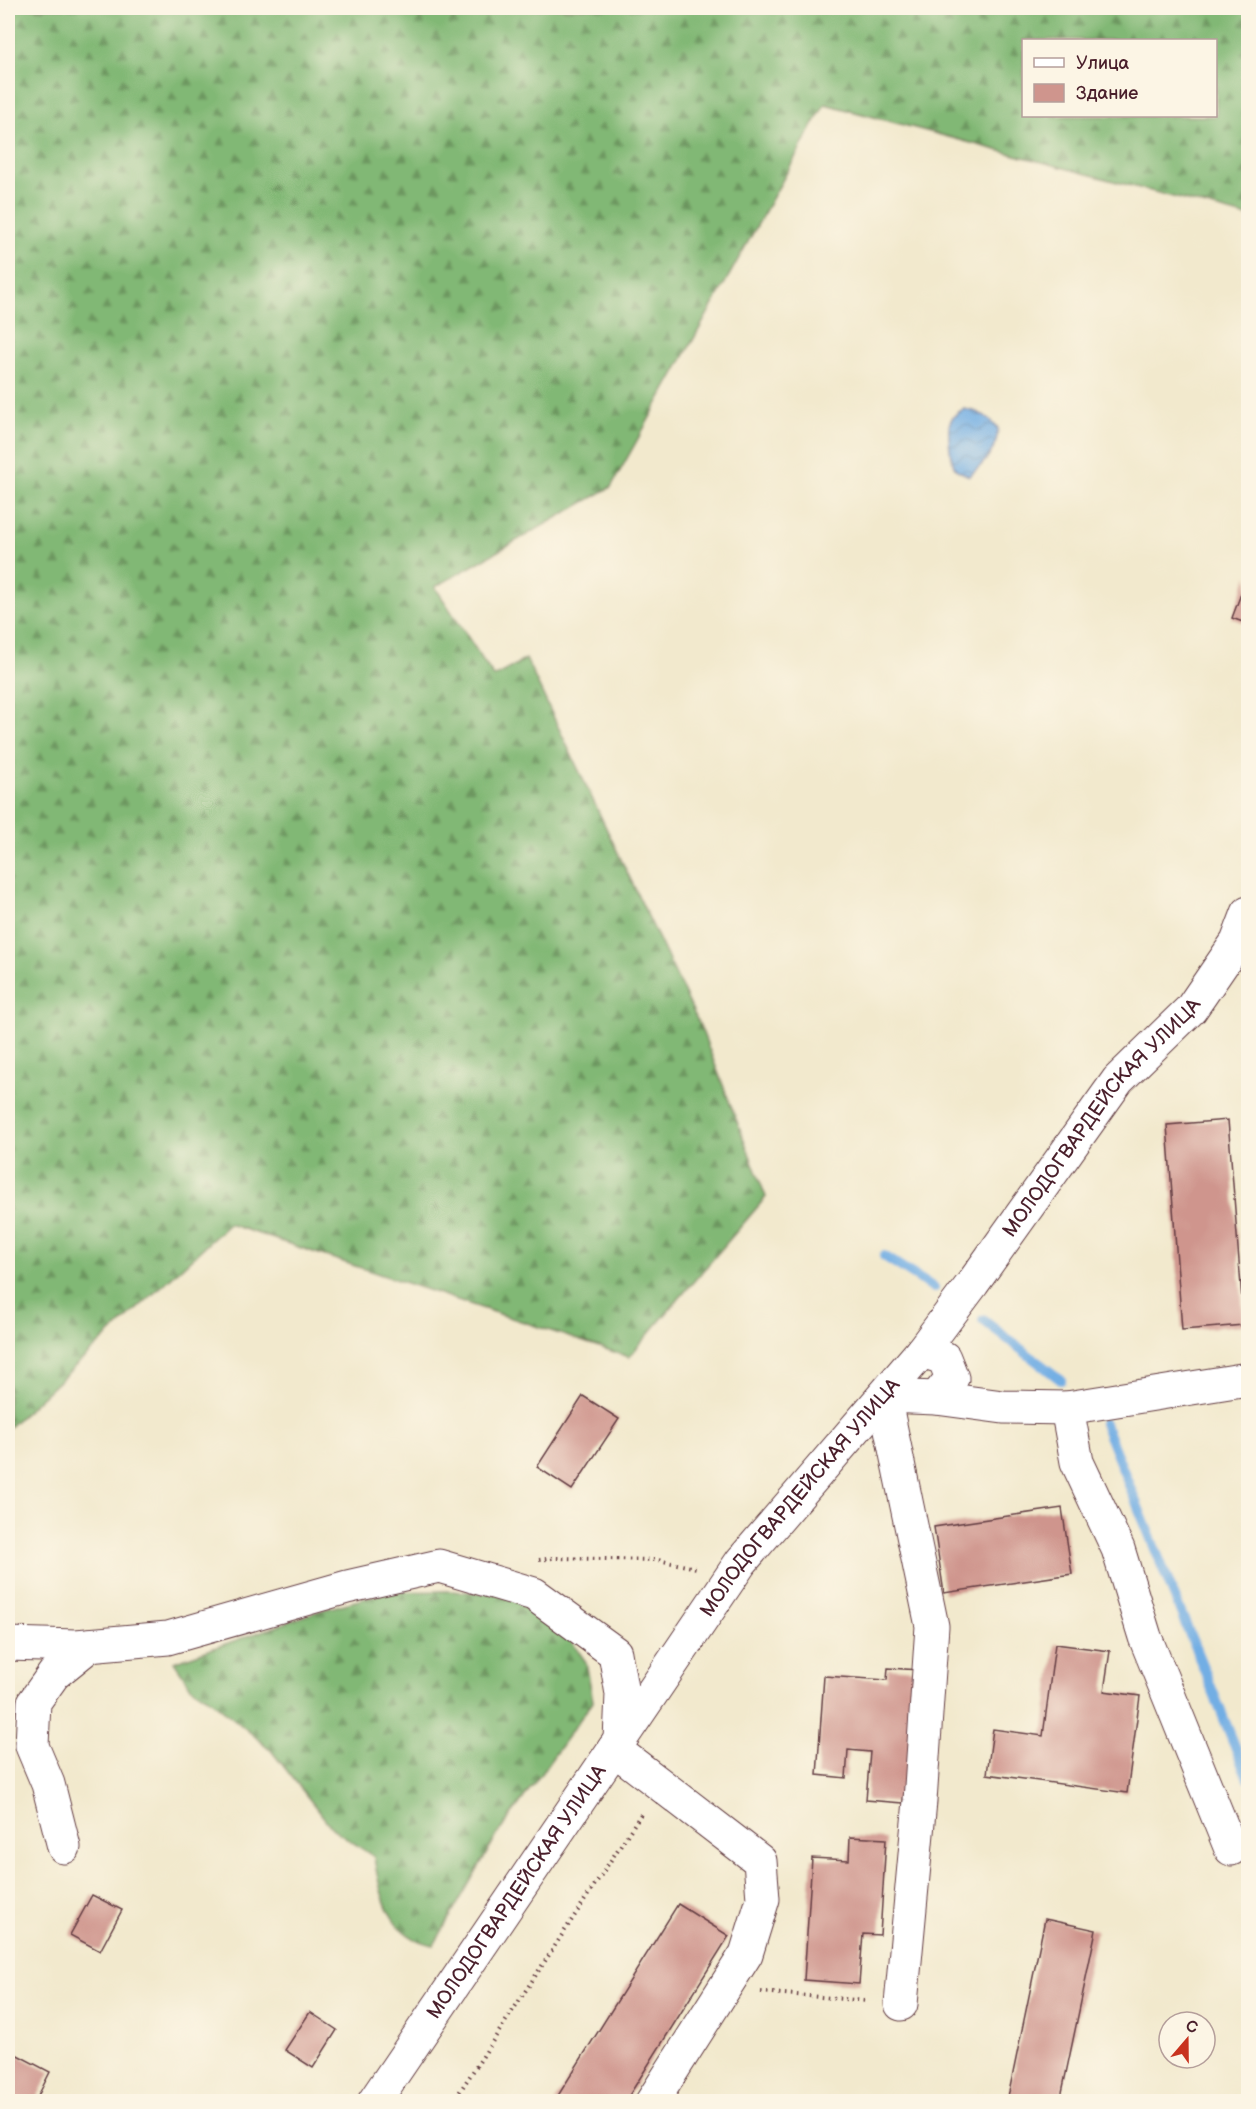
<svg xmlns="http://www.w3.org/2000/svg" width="1256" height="2109" viewBox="0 0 1256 2109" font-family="'Balsamiq Sans',sans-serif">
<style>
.forest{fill:url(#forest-firs);stroke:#666c50;stroke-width:1.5;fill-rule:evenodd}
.water{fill:url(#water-waves);stroke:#5e6688;stroke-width:1.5}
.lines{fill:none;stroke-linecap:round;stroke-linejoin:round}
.stream{stroke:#72aee4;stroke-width:10}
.building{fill:#cf958d}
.minor-casing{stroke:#633d43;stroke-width:35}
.path{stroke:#633d43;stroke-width:4;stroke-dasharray:1.5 4.5;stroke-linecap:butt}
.minor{stroke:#fff;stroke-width:33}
.labels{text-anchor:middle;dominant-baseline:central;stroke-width:6;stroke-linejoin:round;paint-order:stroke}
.street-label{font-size:20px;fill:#4a1f2b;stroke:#fcf5e5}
</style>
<defs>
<pattern id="forest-firs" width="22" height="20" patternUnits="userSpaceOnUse" patternTransform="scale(1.5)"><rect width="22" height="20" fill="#81b874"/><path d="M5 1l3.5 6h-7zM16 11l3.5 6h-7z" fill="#6c955f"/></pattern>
<pattern id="water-waves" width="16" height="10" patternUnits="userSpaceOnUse" patternTransform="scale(1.5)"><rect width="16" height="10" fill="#72aee4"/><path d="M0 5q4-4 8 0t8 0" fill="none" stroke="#608db9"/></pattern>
</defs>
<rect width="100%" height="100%" fill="#fcf5e5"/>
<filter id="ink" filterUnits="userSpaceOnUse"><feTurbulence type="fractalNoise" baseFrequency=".0167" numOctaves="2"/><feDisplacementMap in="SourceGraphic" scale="12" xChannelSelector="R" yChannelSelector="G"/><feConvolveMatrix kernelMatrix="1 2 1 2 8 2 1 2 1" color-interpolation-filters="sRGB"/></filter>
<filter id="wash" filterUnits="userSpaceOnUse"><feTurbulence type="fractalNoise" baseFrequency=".008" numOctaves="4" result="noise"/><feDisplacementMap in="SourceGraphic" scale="24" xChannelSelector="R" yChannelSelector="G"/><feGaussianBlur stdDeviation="1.35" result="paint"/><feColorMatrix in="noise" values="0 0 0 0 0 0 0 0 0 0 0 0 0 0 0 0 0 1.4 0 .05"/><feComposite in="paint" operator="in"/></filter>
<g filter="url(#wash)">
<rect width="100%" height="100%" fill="#f2e9cd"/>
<g class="forest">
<path d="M8,8H1248V217L825,104L611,487L435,587L494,677L526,659L701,1028L766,1197L629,1357L229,1224L8,1428ZM1024,40H1216V116H1024Z"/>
<path d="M449,1591L501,1594L560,1625L586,1662L593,1701L497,1835L434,1945C390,1938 380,1896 374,1857L332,1828L270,1749L211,1700L191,1687L174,1662L319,1611L388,1592Z"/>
</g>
<path class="water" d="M964,409C979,411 988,417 998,428C997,450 986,462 969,476C966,474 959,472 956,469C950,463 947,429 950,422C953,415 958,412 964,409Z"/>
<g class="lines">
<g class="stream">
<polyline points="884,1256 934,1288"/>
<polyline points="983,1320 1061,1380"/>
<polyline points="1104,1423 1248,1778"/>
</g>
</g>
<g id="blocks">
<g class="building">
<polygon points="1248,575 1248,624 1232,618"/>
<polygon points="1228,1120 1244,1325 1182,1330 1167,1125"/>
<polygon points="583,1396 619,1419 572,1490 537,1467"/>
<polygon points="1062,1508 1072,1574 944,1593 934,1527"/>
<polygon points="1055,1644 1110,1651 1104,1691 1140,1696 1127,1793 987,1774 993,1729 1043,1736"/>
<polygon points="888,1668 920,1670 911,1792 904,1791 903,1803 866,1800 870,1752 848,1750 846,1778 817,1775 824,1676 887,1680"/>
<polygon points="850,1837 886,1839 880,1935 863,1934 859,1984 804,1980 812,1858 849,1860"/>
<polygon points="92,1895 122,1910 100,1951 70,1935"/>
<polygon points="678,1904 729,1936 625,2102 554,2102"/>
<polygon points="1045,1919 1096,1930 1060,2102 1007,2102"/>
<polygon points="310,2012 337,2030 313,2068 285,2050"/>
<polygon points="8,2050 50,2072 35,2102 8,2102"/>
</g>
</g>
</g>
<g filter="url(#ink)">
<use href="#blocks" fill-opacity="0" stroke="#633d43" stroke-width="1.5"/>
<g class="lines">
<defs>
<g id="minor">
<polyline points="922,1351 944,1358 952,1378 936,1398"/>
<polyline points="884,1396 932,1626 920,1801 901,2004"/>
<polyline points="884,1396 936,1398 1003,1407 1067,1408 1248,1379"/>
<polyline points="1067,1408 1077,1462 1118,1549 1145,1637 1231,1849"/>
<polyline points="8,1644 76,1646 168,1638 347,1587 439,1566 534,1594 615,1653 622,1694 620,1740"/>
<polyline points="614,1749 760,1861 763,1899 746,1954 652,2102"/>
<polyline points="64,1847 48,1784 32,1746 34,1702 54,1674 90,1645"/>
<path id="s1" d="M374,2102L741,1562L922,1351L973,1283L1118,1080L1191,1009L1237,942L1248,913"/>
</g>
</defs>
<use href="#minor" class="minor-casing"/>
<g class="path">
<polyline points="539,1560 553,1558 658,1560 696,1568"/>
<polyline points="761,1992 867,2001"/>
<polyline points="453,2102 643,1811"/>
</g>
<use href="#minor" class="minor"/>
</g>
</g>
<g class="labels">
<g class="street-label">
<text stroke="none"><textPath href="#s1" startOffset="1226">МОЛОДОГВАРДЕЙСКАЯ УЛИЦА</textPath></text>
<text stroke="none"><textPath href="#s1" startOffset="740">МОЛОДОГВАРДЕЙСКАЯ УЛИЦА</textPath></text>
<text stroke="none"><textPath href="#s1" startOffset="254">МОЛОДОГВАРДЕЙСКАЯ УЛИЦА</textPath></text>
</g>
</g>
<rect width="1256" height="2109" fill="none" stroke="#fcf5e5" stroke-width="30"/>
<rect x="1022" y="39" width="195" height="78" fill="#fcf5e5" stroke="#b59f9b" stroke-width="1.5"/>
<rect x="1034" y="58" width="30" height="9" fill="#ffffff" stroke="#b59f9b" stroke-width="1.5"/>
<text x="1076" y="69" font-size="18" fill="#4a1f2b">Улица</text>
<rect x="1034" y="84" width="30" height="18" fill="#cf958d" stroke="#b59f9b" stroke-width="1.5"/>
<text x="1076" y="99" font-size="18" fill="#4a1f2b">Здание</text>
<g transform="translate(1187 2040) rotate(20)"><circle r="28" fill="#fcf5e5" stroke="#b59f9b" stroke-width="1.5"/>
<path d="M0-4.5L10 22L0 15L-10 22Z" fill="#c8321e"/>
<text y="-9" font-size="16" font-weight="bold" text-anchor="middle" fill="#4a1f2b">С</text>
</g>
</svg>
